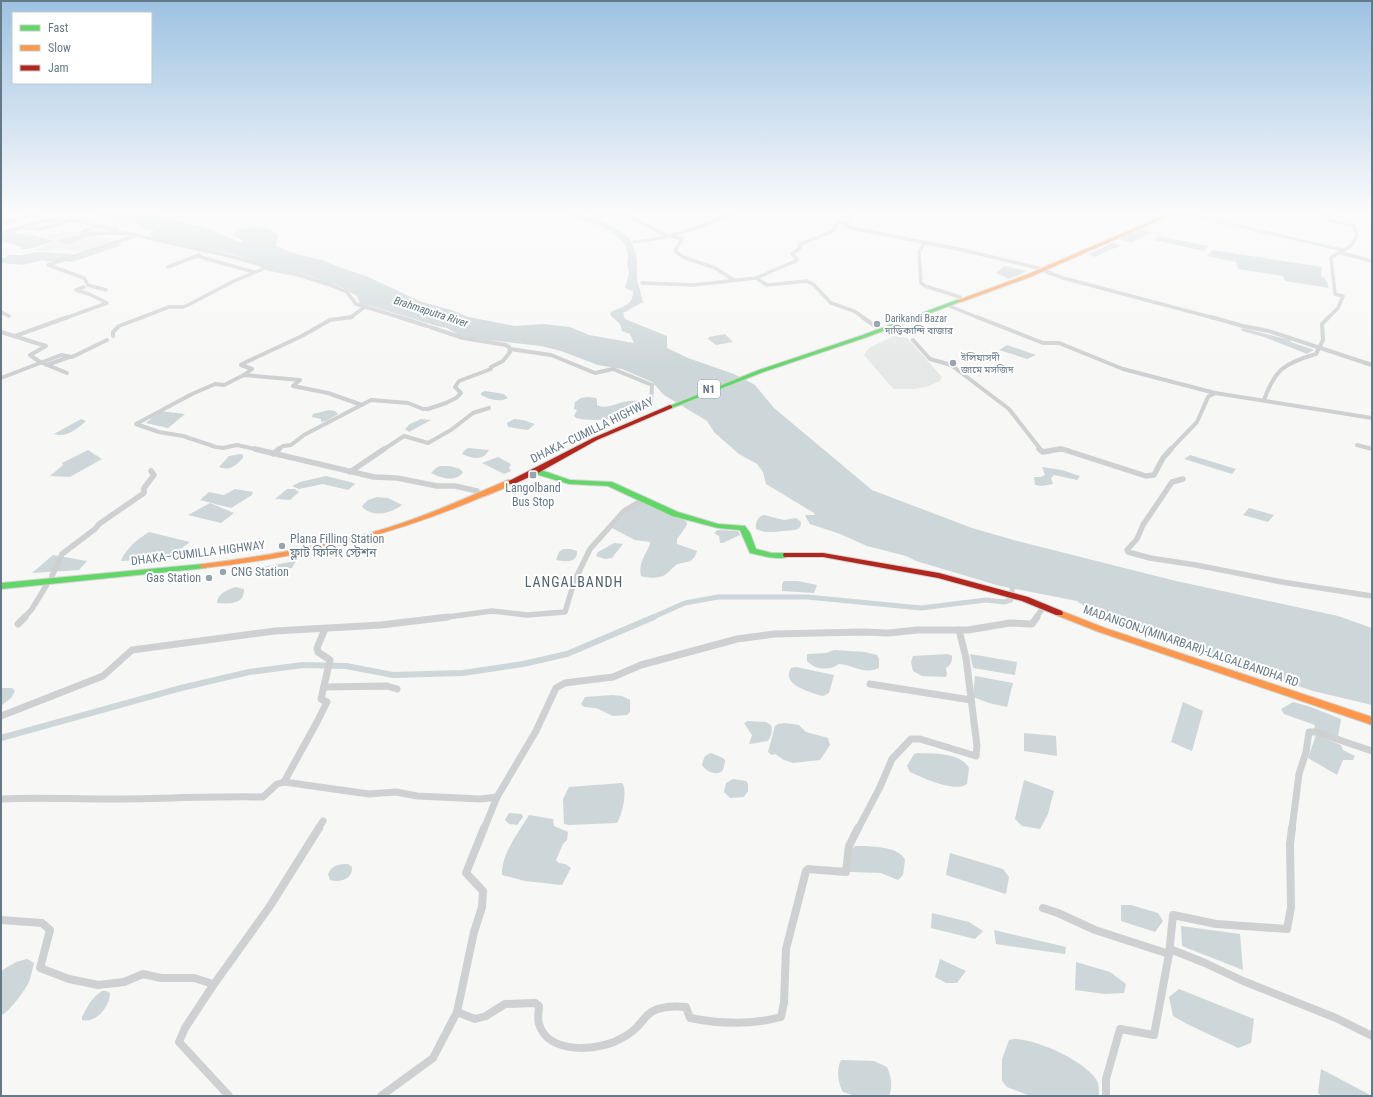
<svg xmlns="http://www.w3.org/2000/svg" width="1373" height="1097" viewBox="0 0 1373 1097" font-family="'Roboto Condensed','Noto Sans Bengali',sans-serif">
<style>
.built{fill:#e6e7e7}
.water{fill:#cdd6d8}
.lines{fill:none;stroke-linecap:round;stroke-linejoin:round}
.canal-far2{stroke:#cdd6d8;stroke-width:3}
.canal-far1{stroke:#cdd6d8;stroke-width:5}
.canal{stroke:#cdd6d8;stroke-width:6}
.fast-casing{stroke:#d3d5d5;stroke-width:2}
.slow-casing{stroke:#d3d5d5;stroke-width:2}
.jam-casing{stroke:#d3d5d5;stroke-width:2}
.street-far4{stroke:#ced0d1;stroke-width:3.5}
.street-far3{stroke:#ced0d1;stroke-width:4}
.street-far2{stroke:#ced0d1;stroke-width:5.5}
.street-far1{stroke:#ced0d1;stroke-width:7}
.street{stroke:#ced0d1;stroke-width:8}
.fast{fill:#63d668;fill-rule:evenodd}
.slow{fill:#ff974d;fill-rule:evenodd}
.jam{fill:#b3261e;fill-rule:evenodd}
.poi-dot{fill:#99a5ae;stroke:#fff;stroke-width:1.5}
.labels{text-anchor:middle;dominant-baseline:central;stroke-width:4;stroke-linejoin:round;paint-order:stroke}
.far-poi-label{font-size:10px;fill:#667987;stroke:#fff;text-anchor:start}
.far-water-label{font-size:11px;font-style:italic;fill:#5d747b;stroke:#fff}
.shield{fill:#fff;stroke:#94a1ab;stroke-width:1}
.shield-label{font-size:11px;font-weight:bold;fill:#667987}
.street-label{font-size:12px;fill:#667987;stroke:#fff}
.poi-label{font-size:12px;fill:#667987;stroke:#fff;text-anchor:start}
.quarter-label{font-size:14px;letter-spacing:1px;fill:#54626b;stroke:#fff}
</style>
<rect width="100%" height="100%" fill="#f7f7f6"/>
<g class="built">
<polygon points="114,219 135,223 117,230 118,231 95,236 94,237 117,239 82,252 58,248 44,251 35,250 56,241 45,237 64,231 84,232"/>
<polygon points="894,336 907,338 942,377 940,381 926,387 914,389 894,389 890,385 864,355 869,348"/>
</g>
<g class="water">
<polygon points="29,213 54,213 39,215 1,226 1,222 23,216"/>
<path d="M86,213H158L157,215L211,230L239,242L243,241L233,235C241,224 269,225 278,235L276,246L293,253L322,260L336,266L368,277L422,302L451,310L468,317L515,326L543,324L570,327L589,335L634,343L630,334L622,331L620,324L610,315L611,312C621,307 634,306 633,291L625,288C626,283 628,277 629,273C629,270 627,267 627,264C633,237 606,228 585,221C577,218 571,219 565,213H579L606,223L614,227L629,238L633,245L637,259V279L643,302L623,313L625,319L667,336V348L688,358L734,374L755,385L774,408L872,490L972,528L1021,542L1176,581L1338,616L1372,628V705L1313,691L1195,652L1129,627L1092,611L1077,601L1000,586L916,561L906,556L867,546L840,534L810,524L805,516L807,515H815L814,513L766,484L763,472L757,464L739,454L715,433L707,421L664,395L652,382L622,369L598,365L561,351L541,346L472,338L459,335L447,328L437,326L371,306L360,304L357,296L343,288L321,280L300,273L276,270L232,254L151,238L153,236L149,234L155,231L139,226L136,223C119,219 103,217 86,213Z"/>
<polygon points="1141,229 1152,232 1131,243 1119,239"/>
<polygon points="11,232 31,235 55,241 29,249 21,249 23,247 1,241 1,235"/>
<polygon points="81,235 88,236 68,244 57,242 61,239"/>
<polygon points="1159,236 1209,246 1204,251 1154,240"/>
<polygon points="118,243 122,245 72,262 64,261 93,251 99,252 95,251"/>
<polygon points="1112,243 1121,245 1095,257 1089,254"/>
<polygon points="1213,250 1322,267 1321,277 1325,278 1329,288 1285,281 1283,276 1238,269 1236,262 1207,256"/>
<path d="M38,252L72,254C66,260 50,264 42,260L23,265L1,263V259L10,255H22Z"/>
<polygon points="1004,266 1027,271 1009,279 996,273"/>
<polygon points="1243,328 1290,340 1291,342 1314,350 1307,354 1264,337 1242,331 1241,329"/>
<polygon points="725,334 733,342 716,345 708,339 709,337"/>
<polygon points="1007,345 1036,355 1027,359 999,350"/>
<path d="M485,391L504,394L508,398C499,403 489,399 481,395V393Z"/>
<path d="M588,397L596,398L597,400V405C610,412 626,395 641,403C639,405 638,409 636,411C624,420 589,422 576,418L574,416L577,410L574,409L575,402L581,398Z"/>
<polygon points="329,410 335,411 338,414 326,421 321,422 321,419 312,417 313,414"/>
<polygon points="160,411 185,414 168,428 146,423"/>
<path d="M81,419L86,421C77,429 67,438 54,434Z"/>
<polygon points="421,419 431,420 409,432 405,429 410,424"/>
<polygon points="514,419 523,420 535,424 528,430 508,427 507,423"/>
<path d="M468,448L489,450C482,462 472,458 462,454L464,451Z"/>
<polygon points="88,450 102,459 70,477 50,476 63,465 62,463"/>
<path d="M241,454L243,455V458C235,466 230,471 219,467L229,456Z"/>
<polygon points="1190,455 1236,469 1232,474 1184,459"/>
<polygon points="498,457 511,464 509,468 511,471 504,474 482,463"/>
<path d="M440,466C448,466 458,466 463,472C456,483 440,478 431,473L436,468Z"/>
<polygon points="1042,467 1062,470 1080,476 1077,480 1054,475 1051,478 1053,484 1042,486 1035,485 1034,477 1041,477 1045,475"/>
<polygon points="326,476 354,483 355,484 348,490 323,484 299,489 292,486 300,482"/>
<polygon points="235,489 253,492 252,495 231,508 200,500 209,492 224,495"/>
<polygon points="287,489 295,489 299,492 290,500 275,499"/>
<path d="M377,497L388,498L402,505C391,513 375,518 363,508L362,506L368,500Z"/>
<path d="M642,502L686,521L687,525L677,539V544L697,551C692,567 684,559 675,566C672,568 669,572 666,574C660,579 648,578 641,576C638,562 646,555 650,544V542L635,540L612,528L626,513Z"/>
<polygon points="210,503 234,513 221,523 188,515"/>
<polygon points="1249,508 1274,515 1268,522 1243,515"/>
<path d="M764,515L784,520L796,518L801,522C801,527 799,529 795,530L773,532H765L756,529C755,523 758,516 764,515Z"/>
<polygon points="718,530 738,531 740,535 723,543 720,543 719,536 714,533"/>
<path d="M149,532L190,542L169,558L121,561C126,548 138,539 149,532Z"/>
<polygon points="614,543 623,544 612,558 605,559 596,556 598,552"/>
<path d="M563,549H571L577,551C578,563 565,562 556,560L559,552Z"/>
<polygon points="53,555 87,561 79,570 32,573"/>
<polygon points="295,561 296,561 292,568 244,575 258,568"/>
<polygon points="784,581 798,581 817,585 814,593 782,591 782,584"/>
<path d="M235,587L244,589C245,605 228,604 217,603C217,594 227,590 235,587Z"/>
<path d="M834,650L865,652L877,655L879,659V668C863,675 854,665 839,664C830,671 815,670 807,661V654L826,653Z"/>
<path d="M948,654L952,656C952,662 951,665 946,668L947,675L945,677L922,676L913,671L911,662L913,656Z"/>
<polygon points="970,654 1017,662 1015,675 973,668"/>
<path d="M796,667L834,675L829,693L823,696C812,693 780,685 791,668Z"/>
<polygon points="975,676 1013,683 1007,707 989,703 973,697"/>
<polygon points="1,688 12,688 15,691 11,698 1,706"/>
<polygon points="613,695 622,696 630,700 630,712 627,715 613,716 596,708 584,707 581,704 585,697"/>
<polygon points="1183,702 1203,711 1192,751 1171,742"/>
<polygon points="1293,702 1308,706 1341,719 1338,737 1314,729 1315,725 1284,714 1281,709"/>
<path d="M748,721L766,722L771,725C773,729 771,737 768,741L749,744L752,735L744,723Z"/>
<polygon points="785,723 799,725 806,732 828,738 830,745 820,760 793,763 784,760 775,754 772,755 768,752 775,726 778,724"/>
<polygon points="1024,733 1056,736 1057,756 1024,751"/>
<polygon points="1316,735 1341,745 1343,750 1355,756 1353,760 1343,760 1337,775 1308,758"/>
<path d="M711,753L723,758L725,760C725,763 724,767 723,770C717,777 705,771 702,765C704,758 704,755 711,753Z"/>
<path d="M918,753C934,754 960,752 969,768L967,784C955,793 923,778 910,772L907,766L914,754Z"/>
<polygon points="733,779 746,781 748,784 748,791 744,797 730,798 724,792 726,783"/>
<polygon points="1024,780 1054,791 1048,814 1040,829 1022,826 1015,819"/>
<path d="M622,783C628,790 622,815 617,823L569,825L564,824L563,799L569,787Z"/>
<polygon points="509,813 522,814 523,817 517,825 509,824 505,820"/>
<path d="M529,815L553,819L554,826L568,832L567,840L563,844L556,860L559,863L565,864L571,868L562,885L525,881L502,875C501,854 519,832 529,815Z"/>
<path d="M855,846C868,846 900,846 905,860L903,875L898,880L881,873L850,872L851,851Z"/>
<polygon points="950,853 1003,869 1009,877 1006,894 946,875"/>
<path d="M343,864H348L352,867C353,879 340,883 330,880L328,874C331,867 336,865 343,864Z"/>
<polygon points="1121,905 1131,905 1158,913 1163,921 1155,932 1121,921"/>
<polygon points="932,913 969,922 983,931 975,939 931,928"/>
<polygon points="1181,926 1240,934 1243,970 1182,946"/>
<polygon points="994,930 1066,947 1065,954 996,944"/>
<path d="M27,959L34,963C32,970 31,978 28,984C24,991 8,1014 1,1015V971L16,962Z"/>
<polygon points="940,959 966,971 957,983 946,983 935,977"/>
<polygon points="1076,962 1110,972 1126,984 1124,993 1105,994 1075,990"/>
<polygon points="1179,989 1254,1019 1251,1043 1238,1048 1187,1024 1173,1016 1169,997"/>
<path d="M102,991H106L110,993C110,1006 96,1024 82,1020V1017C87,1007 92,997 102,991Z"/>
<path d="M1014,1039C1036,1039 1089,1062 1098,1083C1099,1087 1099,1092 1099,1096H1030L1007,1087L1002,1081V1059L1009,1040Z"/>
<path d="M841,1060L874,1061L887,1067C891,1076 893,1087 889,1096H855L843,1092C838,1084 836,1069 841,1060Z"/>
<polygon points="1321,1069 1372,1096 1322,1096 1318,1093"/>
</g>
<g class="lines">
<polyline class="canal-far2" points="1179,217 1186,215 1195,216 1343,250"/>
<polyline class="canal-far1" points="651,618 685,603 718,597 807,597 921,608 986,600 1004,602 1011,600 1013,582"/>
<polyline class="canal" points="1,738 181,688 249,672 303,665 346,666 393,675 463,673 523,664 567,654 654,617"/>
<defs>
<g id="fast">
<polygon points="957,300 962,301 867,337 763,372 672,408 668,408 667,407 759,370 863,335"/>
<path d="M532,469H538L570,480L612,482L678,512L718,524L745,526L750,533L756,549L772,553H787L791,555C783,562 760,555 750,553L740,530L718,528L672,516L608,486L569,484L532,473L531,471Z"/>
<polygon points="203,564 207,566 206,568 1,589 1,583"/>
</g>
<g id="slow">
<polygon points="1170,213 1175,213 1030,277 961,302 956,301 1026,275"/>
<path d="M508,480H514L515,482C507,489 481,497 470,502C383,538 297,558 203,568L199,566L203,564C265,556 327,546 387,528C429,515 468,497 508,480Z"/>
<polygon points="1059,610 1105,628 1372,717 1372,725 1099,632 1056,615 1055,613 1056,611"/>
</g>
<g id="jam">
<polygon points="670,405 672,406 672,408 597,440 538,473 514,484 508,484 507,482 593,438"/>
<polygon points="784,553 823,553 939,573 1028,597 1062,611 1063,613 1062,615 1056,615 1022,601 938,578 823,557 784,557 783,555"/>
</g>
</defs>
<use href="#fast" class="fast-casing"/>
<use href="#slow" class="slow-casing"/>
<use href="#jam" class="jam-casing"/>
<g class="street-far4">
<polyline points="591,213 600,216 622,213 666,235 682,239 675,251 683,257 715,268 734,280"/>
<path d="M1320,213L1330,215L1329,220L1331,221L1353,225L1357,234C1350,254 1344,246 1331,258L1335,294L1343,296L1338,308L1328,318"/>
<polyline points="845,223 849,227 861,230 963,250 1038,268"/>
<polyline points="96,225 116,230 117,232"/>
<polyline points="22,227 47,220 63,221"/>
<polyline points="1,234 22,227 40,229 72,220 96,225 84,231 82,234 126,233 229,256 258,264 269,269 299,275 330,285 347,292 356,304 402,318"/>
<path d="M634,242C662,240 707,226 732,213"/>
<polyline points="924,243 919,252 921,283 925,286 960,297"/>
<polyline points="1341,253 1372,261"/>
<polyline points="197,256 254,272"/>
<polyline points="168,267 199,255"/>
<polyline points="1042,270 1063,278 1214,318"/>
<polyline points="756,278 767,285 807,281 814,285 831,303 854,311 864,318"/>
<polyline points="642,283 694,285 756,278 798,260 792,254 800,248 799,245 833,231 837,223 847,223 854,213"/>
<polyline points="106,290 88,285 84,278 48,265 137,235"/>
<polyline points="947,305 979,318"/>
<polyline points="1,312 9,316"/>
<polyline points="66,318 107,303 89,294 76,290 84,287"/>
<polyline points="140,318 169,307 183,307 188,305 234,281 265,268"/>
<polyline points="350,318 366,306"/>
</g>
<g class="street-far3">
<polyline points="399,317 427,326"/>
<polyline points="862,317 878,328"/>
<polyline points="977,317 1043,343 1059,343 1123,369 1215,393"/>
<polyline points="1211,317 1243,326 1269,331 1372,365"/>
<polyline points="1,332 46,346 30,355 40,362 67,373"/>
<polyline points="15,336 68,317"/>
<polyline points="113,336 113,332 119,326 143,317"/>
<polyline points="913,340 930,359 951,365 1009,409 1041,450"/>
<polyline points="510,349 551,355 595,373 613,369 652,385 651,403"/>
<polyline points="47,365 69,357"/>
<polyline points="244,375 252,369 241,365 242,364 302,336 330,320 352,317"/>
<polyline points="1,378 61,355 72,357 107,340"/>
<path d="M1264,400C1275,369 1285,363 1316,354L1323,340L1322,324L1329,317"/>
<polyline points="1357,445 1372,449"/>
<polyline points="259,450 237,445 223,448 216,447 183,436 159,432 136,424 192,394 215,384 224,385 244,375 300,380 293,386 328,393 362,405"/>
<polyline points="278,450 283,446 291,445 304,435 371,400 408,403 423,409 428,409 446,403 456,398 461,393 455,387 459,381 491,369 491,367 503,361 510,352 509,347 506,345 463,338 430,327"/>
<polyline points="383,450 404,436 428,443 451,430 473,413 489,408"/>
<polyline points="1054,450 1068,450"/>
<polyline points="1170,450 1197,422 1208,397 1215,393 1372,418"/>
</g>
<g class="street-far2">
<polyline points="255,449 374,477 397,478 437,486 455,486 477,491"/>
<polyline points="1039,449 1043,452 1060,449"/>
<polyline points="1062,449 1146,476 1154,475 1163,458 1171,449"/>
<polyline points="273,454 279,449"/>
<polyline points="350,472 384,449"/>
<polyline points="1183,479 1172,482 1143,525 1137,539 1127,550 1128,552 1150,558 1196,565 1282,582 1372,596"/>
<polyline points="52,576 62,554 95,529 99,524 144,493 144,488 154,475 151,471"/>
<polyline points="24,618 32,609 49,581"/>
<polyline points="440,618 492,611 527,615 565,612 574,582 590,549 624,511 644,499"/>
<polyline points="1036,618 1044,606"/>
</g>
<g class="street-far1">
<polyline points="18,624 25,617"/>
<polyline points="870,684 971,700"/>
<polyline points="324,687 387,686 397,689"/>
<polyline points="1,716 103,676 132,650 275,631 381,625 448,617"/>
<polyline points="284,782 317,722 327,702 321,699 330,660 318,652 317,648 325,629"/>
<path d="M1,799C36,797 70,799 105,799C157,799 210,796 263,797L277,784L284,782L369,794L396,792L417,796L481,799L497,797"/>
<polyline points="318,829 323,821"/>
<polyline points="484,829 497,797 536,731 556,688 565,683 613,677 641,665 737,639 774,634 862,632 889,633 917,630 968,630 1010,623 1032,624 1037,617"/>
<polyline points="858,829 880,787 892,759 911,739 920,739 976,756 977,746 966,658 959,630"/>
<polyline points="1292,829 1299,774 1306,752 1309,732 1316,732 1372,751"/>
</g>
<g class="street">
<polyline points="1043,908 1058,913 1095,930 1169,954"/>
<polyline points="1,920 42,923 50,930 40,968 69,979 98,985 124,982 143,974 161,978 194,978 210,983 212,987 185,1028 179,1042 229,1096"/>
<polyline points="1170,949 1205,963 1243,981 1336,1018 1372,1036"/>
<polyline points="212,987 270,906 319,828"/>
<path d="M457,1012L475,1019L486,1016L505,1004L535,1003L539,1006C539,1012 537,1019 539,1024C548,1055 599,1051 620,1039C626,1036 631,1033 636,1028C642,1023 645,1015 653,1011C663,1006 675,1006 686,1007L690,1018C720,1024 752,1025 781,1017L784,1003L786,949L806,871L808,869L846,872L849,846L858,828"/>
<polyline points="381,1096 433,1058 457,1012 474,932 482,907 483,891 466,873 484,828"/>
<polyline points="1106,1096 1106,1079 1120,1029 1154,1035 1169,954 1173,915 1216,924 1287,929 1291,907 1290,844 1292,828"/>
</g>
<use href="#fast" class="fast"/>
<use href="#slow" class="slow"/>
<use href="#jam" class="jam"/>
</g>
<linearGradient id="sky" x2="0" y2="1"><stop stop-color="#9dc2e2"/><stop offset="0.58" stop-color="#fbfbfb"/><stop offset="1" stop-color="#fbfbfb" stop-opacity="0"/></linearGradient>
<rect width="1373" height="366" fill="url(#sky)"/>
<g class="poi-dot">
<circle cx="877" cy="324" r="4"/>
<circle cx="953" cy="363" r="4"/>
<rect x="529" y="471" width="8" height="8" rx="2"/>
<circle cx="282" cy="546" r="4"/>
<circle cx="223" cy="572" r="4"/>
<circle cx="209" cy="578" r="4"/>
</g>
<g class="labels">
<g class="far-poi-label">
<text x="885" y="318">Darikandi Bazar<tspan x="885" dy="12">দাড়িকান্দি বাজার</tspan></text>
<text x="961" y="357">ইলিয়াসদী<tspan x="961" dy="12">জামে মসজিদ</tspan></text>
</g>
<g class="far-water-label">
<text transform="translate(431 312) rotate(18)">Brahmaputra River</text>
</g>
<rect class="shield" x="698" y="380" width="22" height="18" rx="3"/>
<g class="shield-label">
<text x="709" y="389">N1</text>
</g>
<g class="street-label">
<text transform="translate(592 430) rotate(-26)">DHAKA–CUMILLA HIGHWAY</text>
<text transform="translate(198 553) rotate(-7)">DHAKA–CUMILLA HIGHWAY</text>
<text transform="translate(1191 646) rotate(19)">MADANGONJ(MINARBARI)-LALGALBANDHA RD</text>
</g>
<g class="poi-label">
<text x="533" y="488" text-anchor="middle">Langolband<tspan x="533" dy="14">Bus Stop</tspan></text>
<text x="290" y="539">Plana Filling Station<tspan x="290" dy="14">ফ্লাট ফিলিং স্টেশন</tspan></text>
<text x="231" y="572">CNG Station</text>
<text x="201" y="578" text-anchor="end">Gas Station</text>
</g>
<g class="quarter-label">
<text x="574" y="582">LANGALBANDH</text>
</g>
</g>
<rect width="1373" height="1097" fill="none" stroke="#667987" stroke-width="4"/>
<rect x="12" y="12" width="140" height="72" fill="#ffffff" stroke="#c2c9cf"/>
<rect x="20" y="25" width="20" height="6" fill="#63d668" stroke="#c2c9cf"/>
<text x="48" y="32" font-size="12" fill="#667987">Fast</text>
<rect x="20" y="45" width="20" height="6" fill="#ff974d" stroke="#c2c9cf"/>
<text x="48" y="52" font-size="12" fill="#667987">Slow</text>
<rect x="20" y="65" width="20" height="6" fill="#b3261e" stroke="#c2c9cf"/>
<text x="48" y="72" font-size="12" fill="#667987">Jam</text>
</svg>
